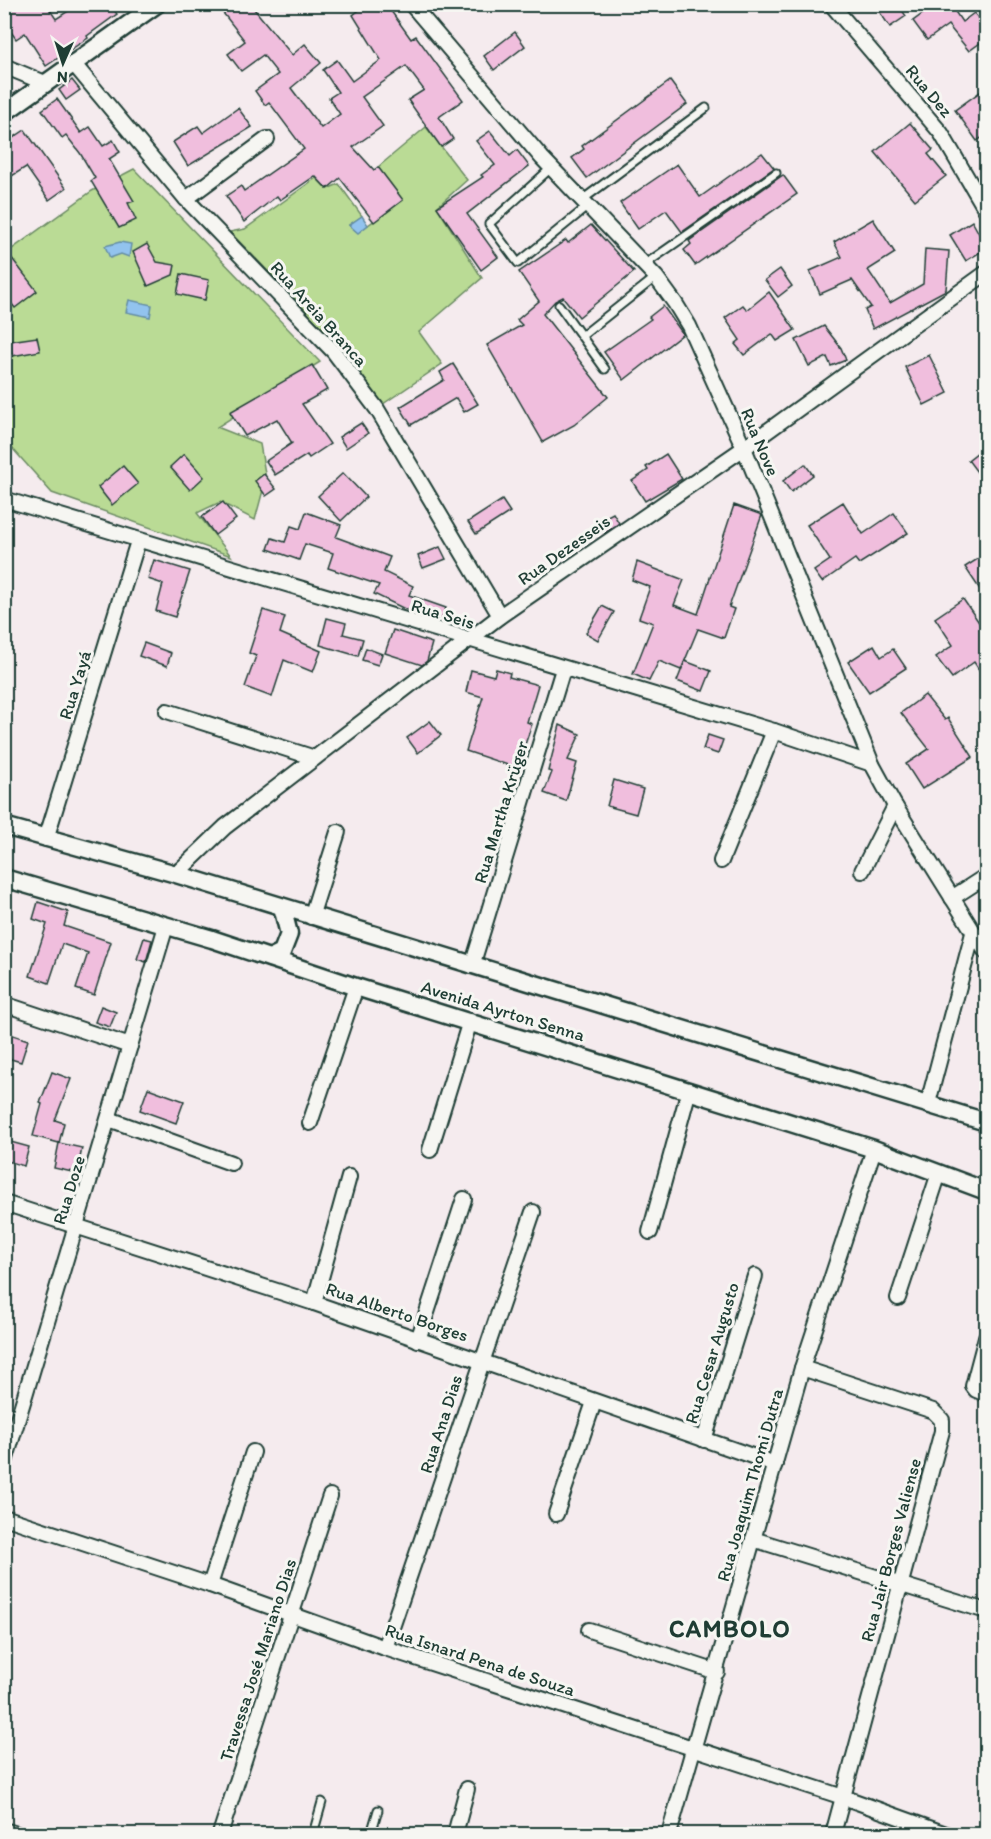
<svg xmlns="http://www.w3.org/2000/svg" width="991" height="1839" viewBox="0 0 991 1839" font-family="Itim,sans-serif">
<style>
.green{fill:#badb95;stroke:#6c8c64;stroke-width:1.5}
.water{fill:#92c3ee;stroke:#648da4;stroke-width:1.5}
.building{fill:#f0bedd;stroke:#1f3d34;stroke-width:1.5}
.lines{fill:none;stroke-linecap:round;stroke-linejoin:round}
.service-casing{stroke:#1f3d34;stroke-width:11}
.minor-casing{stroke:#1f3d34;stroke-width:18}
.tertiary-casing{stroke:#1f3d34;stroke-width:21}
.service{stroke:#f6f6f2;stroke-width:7}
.minor{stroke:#f6f6f2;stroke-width:14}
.tertiary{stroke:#f6f6f2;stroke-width:16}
.labels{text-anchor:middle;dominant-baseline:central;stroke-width:6;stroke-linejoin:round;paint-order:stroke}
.street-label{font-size:18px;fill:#1f3d34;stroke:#f6f6f2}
.district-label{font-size:24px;font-weight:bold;letter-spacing:1.5px;fill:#1f3d34;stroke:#f6f6f2}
</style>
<rect width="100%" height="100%" fill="#f5ebee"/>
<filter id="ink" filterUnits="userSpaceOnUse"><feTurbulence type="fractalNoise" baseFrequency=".0167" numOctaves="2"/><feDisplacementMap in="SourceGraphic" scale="12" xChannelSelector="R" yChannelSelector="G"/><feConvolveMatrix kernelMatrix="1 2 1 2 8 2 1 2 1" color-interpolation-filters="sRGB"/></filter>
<g filter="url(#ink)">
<g class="green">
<polygon points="426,127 467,180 437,207 482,278 419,332 442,364 383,404 297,301 230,232 245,229 316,178 327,189 339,184 362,216 349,225 358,232 403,200 378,167"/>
<polygon points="134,169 320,362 217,427 260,444 266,479 255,520 220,502 197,513 231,556 52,493 5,440 4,255 92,191"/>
</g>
<g class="water">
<polygon points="362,216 368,225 358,233 349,225"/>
<polygon points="120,242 131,244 129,257 121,254 110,258 105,246"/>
<polygon points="129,300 152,305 150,317 126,312"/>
</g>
<g class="building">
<polygon points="4,4 46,4 56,19 79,4 110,4 117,14 87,36 88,38 46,66 25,33 16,39 4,22"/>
<polygon points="216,4 250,4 292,55 305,44 321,63 291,88 321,128 340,114 329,98 338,92 323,70 337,60 352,81 381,60 353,15 367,4 386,4 411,39 416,36 463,100 439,117 453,139 441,147 408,100 424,90 406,66 362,97 383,126 353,147 374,170 378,167 403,200 374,222 340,178 327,189 315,176 280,200 277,196 244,222 226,196 241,186 244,191 304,149 269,102 265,105 255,91 278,74 263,55 241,71 228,54 245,41"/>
<polygon points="874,4 898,4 906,16 890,27"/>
<polygon points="936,4 950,4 962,22 974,13 987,29 987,38 969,51 948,25 927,40 913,21"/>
<polygon points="515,32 525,46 494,70 484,56"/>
<polygon points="72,80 80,90 66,100 59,90"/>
<polygon points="670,81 687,104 587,178 572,158 584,149 582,146"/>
<polygon points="987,87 987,134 977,141 955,110"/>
<polygon points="57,99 81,133 90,127 103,146 113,140 120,152 109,159 134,201 128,203 136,220 119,228 91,181 95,178 80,153 66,135 62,138 42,110"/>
<polygon points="238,108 252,127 188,166 173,142 198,126 203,133"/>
<polygon points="910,123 933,150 928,154 946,176 915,200 875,152"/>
<polygon points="25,130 66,188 49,200 26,167 4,181 4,144"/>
<polygon points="490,131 510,156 517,150 529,166 467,214 498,257 481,270 437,207 483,177 481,175 495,165 476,141"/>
<polygon points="762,153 774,168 682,232 666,210 638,229 620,203 677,164 700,197"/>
<polygon points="783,175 797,194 695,265 684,250 691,244 689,241"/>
<polygon points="873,219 895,253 868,270 890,303 923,284 925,249 949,251 946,290 873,329 865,310 871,307 852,280 820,294 810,271 842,257 834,242"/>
<polygon points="972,221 987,248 966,261 950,235"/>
<polygon points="591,225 634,272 579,317 563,297 555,301 543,314 608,397 574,425 543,442 487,345 522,325 517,320 539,301 519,272 566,240 568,243"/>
<polygon points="147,244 157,262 175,265 173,275 148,286 133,252"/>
<polygon points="4,248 37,291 15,308 4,294"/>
<polygon points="780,269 792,286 778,297 765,280"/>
<polygon points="181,274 209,280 205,300 177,294"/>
<polygon points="769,292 795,330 777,341 772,334 744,355 735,344 740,340 725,318 743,305 747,310"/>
<polygon points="663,306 683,334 624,380 604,352 651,319 649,317"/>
<polygon points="824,326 841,348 846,360 831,366 827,357 809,366 796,340"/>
<polygon points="37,337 40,351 12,356 10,341"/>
<polygon points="929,355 948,393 924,405 905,367"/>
<polygon points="453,364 478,404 464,412 456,398 411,425 400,407 444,380 440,372"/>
<polygon points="312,365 327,390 302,404 330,444 309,458 307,455 275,475 266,461 292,443 277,419 245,436 230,412"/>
<polygon points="361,423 368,433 346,448 339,437"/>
<polygon points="987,445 987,465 977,472 968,460"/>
<polygon points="184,454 204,477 190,490 170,467"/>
<polygon points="666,454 682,479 645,501 632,481 648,470 646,467"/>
<polygon points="805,464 813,475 791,492 783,481"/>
<polygon points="123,466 138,484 112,505 98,487"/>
<polygon points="343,473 366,497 341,521 318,496"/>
<polygon points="264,474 276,489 266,496 255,481"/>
<polygon points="502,500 510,512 476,534 468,522"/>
<polygon points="223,502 236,519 215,535 202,517"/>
<polygon points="843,502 863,534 894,513 908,533 859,564 855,559 822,582 814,571 830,560 807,525"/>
<polygon points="734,505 762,515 729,607 734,609 724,638 698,629 681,670 659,661 649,681 633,674 653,623 639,618 650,587 632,580 637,562 684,580 674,605 698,614"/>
<polygon points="306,512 341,525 336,537 390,557 384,572 413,586 409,595 446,608 441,621 411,612 374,594 379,585 328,568 333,553 305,544 299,560 268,549 272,538 285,542 291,526 300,529"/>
<polygon points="613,513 619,523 605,533 598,521"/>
<polygon points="440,547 446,559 423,568 418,556"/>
<polygon points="987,553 987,600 965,567"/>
<polygon points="154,560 190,571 175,617 156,611 163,584 148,579"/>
<polygon points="963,599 987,634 987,682 974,662 952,678 936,657 953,645 935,618"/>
<polygon points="602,606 614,612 598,640 586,633"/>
<polygon points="263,610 285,617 280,633 321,651 313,672 284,660 272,697 245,687 256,656 249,653"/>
<polygon points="327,618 346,623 343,634 363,639 358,656 320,645"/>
<polygon points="393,630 432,643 427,661 422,665 385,653"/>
<polygon points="144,643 171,653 167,666 139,656"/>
<polygon points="874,645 881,657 893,649 906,668 869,692 848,662"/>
<polygon points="366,648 382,654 378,665 362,660"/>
<polygon points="685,661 711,671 703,691 677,681"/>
<polygon points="496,669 510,673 509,677 538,685 527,722 532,724 517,768 466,751 483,697 466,692 471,670 494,676"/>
<polygon points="925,695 945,720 948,718 973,757 922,789 906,764 929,749 901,713"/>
<polygon points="430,721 441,735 418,753 407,738"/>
<polygon points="560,725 580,734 568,760 577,763 566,801 544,793 552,772 548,771"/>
<polygon points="708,735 723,740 718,754 703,749"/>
<polygon points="614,780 643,789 636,814 607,806"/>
<polygon points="38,902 68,912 64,926 111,942 94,995 76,989 88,953 62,944 49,983 30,976 47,924 33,919"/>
<polygon points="144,938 152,940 146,962 137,959"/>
<polygon points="101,1006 116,1012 110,1027 95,1022"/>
<polygon points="4,1032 28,1040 21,1062 4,1057"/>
<polygon points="52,1072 71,1079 55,1120 64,1123 59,1143 33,1136 42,1104 40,1103"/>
<polygon points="148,1088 184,1101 176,1123 140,1110"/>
<polygon points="7,1141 29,1147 24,1166 4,1160"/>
<polygon points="59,1143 82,1148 77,1173 54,1168"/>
</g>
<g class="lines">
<defs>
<g id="service">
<polyline points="551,168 489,224 518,263 588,206"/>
<polyline points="582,200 706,108"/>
<polyline points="644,265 776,173"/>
<polyline points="559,305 605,369"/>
<polyline points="583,335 656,277"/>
<polyline points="313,1834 322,1802"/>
<polyline points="371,1834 378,1810"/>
</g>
<g id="minor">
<polyline points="411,4 542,158 656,277 675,303 689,326 744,448 872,764 895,806 986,952"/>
<polyline points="831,4 941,133 986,210"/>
<polyline points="73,63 186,199 334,352 377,409 500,616"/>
<polyline points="4,66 45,83"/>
<polyline points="186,199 267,139"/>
<polyline points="4,499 774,731 872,764"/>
<polyline points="167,711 315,758"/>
<polyline points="46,839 138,541"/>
<polyline points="721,861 774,731"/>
<polyline points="862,871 895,806"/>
<polyline points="176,874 225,827 500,616 744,448 986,273"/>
<polyline points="952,898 986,876"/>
<polyline points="311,917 338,832"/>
<polyline points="472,966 563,669"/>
<polyline points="4,1004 130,1046"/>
<polyline points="928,1103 973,933"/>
<polyline points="109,1119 231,1163"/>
<polyline points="310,1123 356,987"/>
<polyline points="430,1150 470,1021"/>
<polyline points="4,1203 314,1303 775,1464"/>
<polyline points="650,1232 689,1090"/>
<polyline points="898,1298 939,1173"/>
<polyline points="314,1303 349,1177"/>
<polyline points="986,1337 973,1386 976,1390 986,1394"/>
<polyline points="418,1340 464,1199"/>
<polyline points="802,1368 933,1411 942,1420 942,1431 833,1834"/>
<polyline points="704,1440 755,1276"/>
<polyline points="4,1465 166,926"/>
<polyline points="556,1514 594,1402"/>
<polyline points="4,1517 210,1585 385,1648 843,1797 946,1834"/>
<polyline points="753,1539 986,1611"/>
<polyline points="210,1585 253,1452"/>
<polyline points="589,1630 717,1672"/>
<polyline points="385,1648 533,1212"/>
<polyline points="4,1830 17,1834"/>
<polyline points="220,1834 330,1496"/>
<polyline points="455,1834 467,1789"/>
<polyline points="669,1834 802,1368 874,1149"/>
</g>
<g id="tertiary">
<polyline points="4,113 157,4"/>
<polyline points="4,826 176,874 986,1122"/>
<polyline points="4,878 212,939 356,987 874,1149 986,1191"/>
<polyline points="270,958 282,952 289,934 282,907"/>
</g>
</defs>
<use href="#service" class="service-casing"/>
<use href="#minor" class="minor-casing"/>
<use href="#tertiary" class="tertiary-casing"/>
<use href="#service" class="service"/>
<use href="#minor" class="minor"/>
<use href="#tertiary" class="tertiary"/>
</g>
</g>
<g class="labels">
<g class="street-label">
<text transform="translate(929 91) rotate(50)">Rua Dez</text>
<text transform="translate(319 314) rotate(48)">Rua Areia Branca</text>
<text transform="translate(760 442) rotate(67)">Rua Nove</text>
<text transform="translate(564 550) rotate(-35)">Rua Dezesseis</text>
<text transform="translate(443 614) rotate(17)">Rua Seis</text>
<text transform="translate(75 685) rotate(-73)">Rua Yayá</text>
<text transform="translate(501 812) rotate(-73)">Rua Martha Krüger</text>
<text transform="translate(503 1011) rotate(17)">Avenida Ayrton Senna</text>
<text transform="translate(69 1190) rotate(-73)">Rua Doze</text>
<text transform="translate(397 1312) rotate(19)">Rua Alberto Borges</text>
<text transform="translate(712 1353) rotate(-73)">Rua Cesar Augusto</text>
<text transform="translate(441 1424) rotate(-72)">Rua Ana Dias</text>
<text transform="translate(750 1485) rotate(-74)">Rua Joaquim Thomi Dutra</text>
<text transform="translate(891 1550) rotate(-75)">Rua Jair Borges Valiense</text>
<text transform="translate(258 1660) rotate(-72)">Travessa José Mariano Dias</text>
<text transform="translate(480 1660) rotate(18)">Rua Isnard Pena de Souza</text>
</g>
<g class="district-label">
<text x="730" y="1628">CAMBOLO</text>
</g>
</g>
<rect width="991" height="1839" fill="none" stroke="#f6f6f2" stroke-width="24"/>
<rect x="12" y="12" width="967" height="1815" fill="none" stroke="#1f3d34" stroke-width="2" filter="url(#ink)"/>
<g transform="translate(63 63) rotate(183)" stroke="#f6f6f2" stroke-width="4.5" paint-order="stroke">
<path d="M0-4.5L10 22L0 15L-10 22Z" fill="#1f3d34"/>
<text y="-9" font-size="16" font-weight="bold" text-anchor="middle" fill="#1f3d34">N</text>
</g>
</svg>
